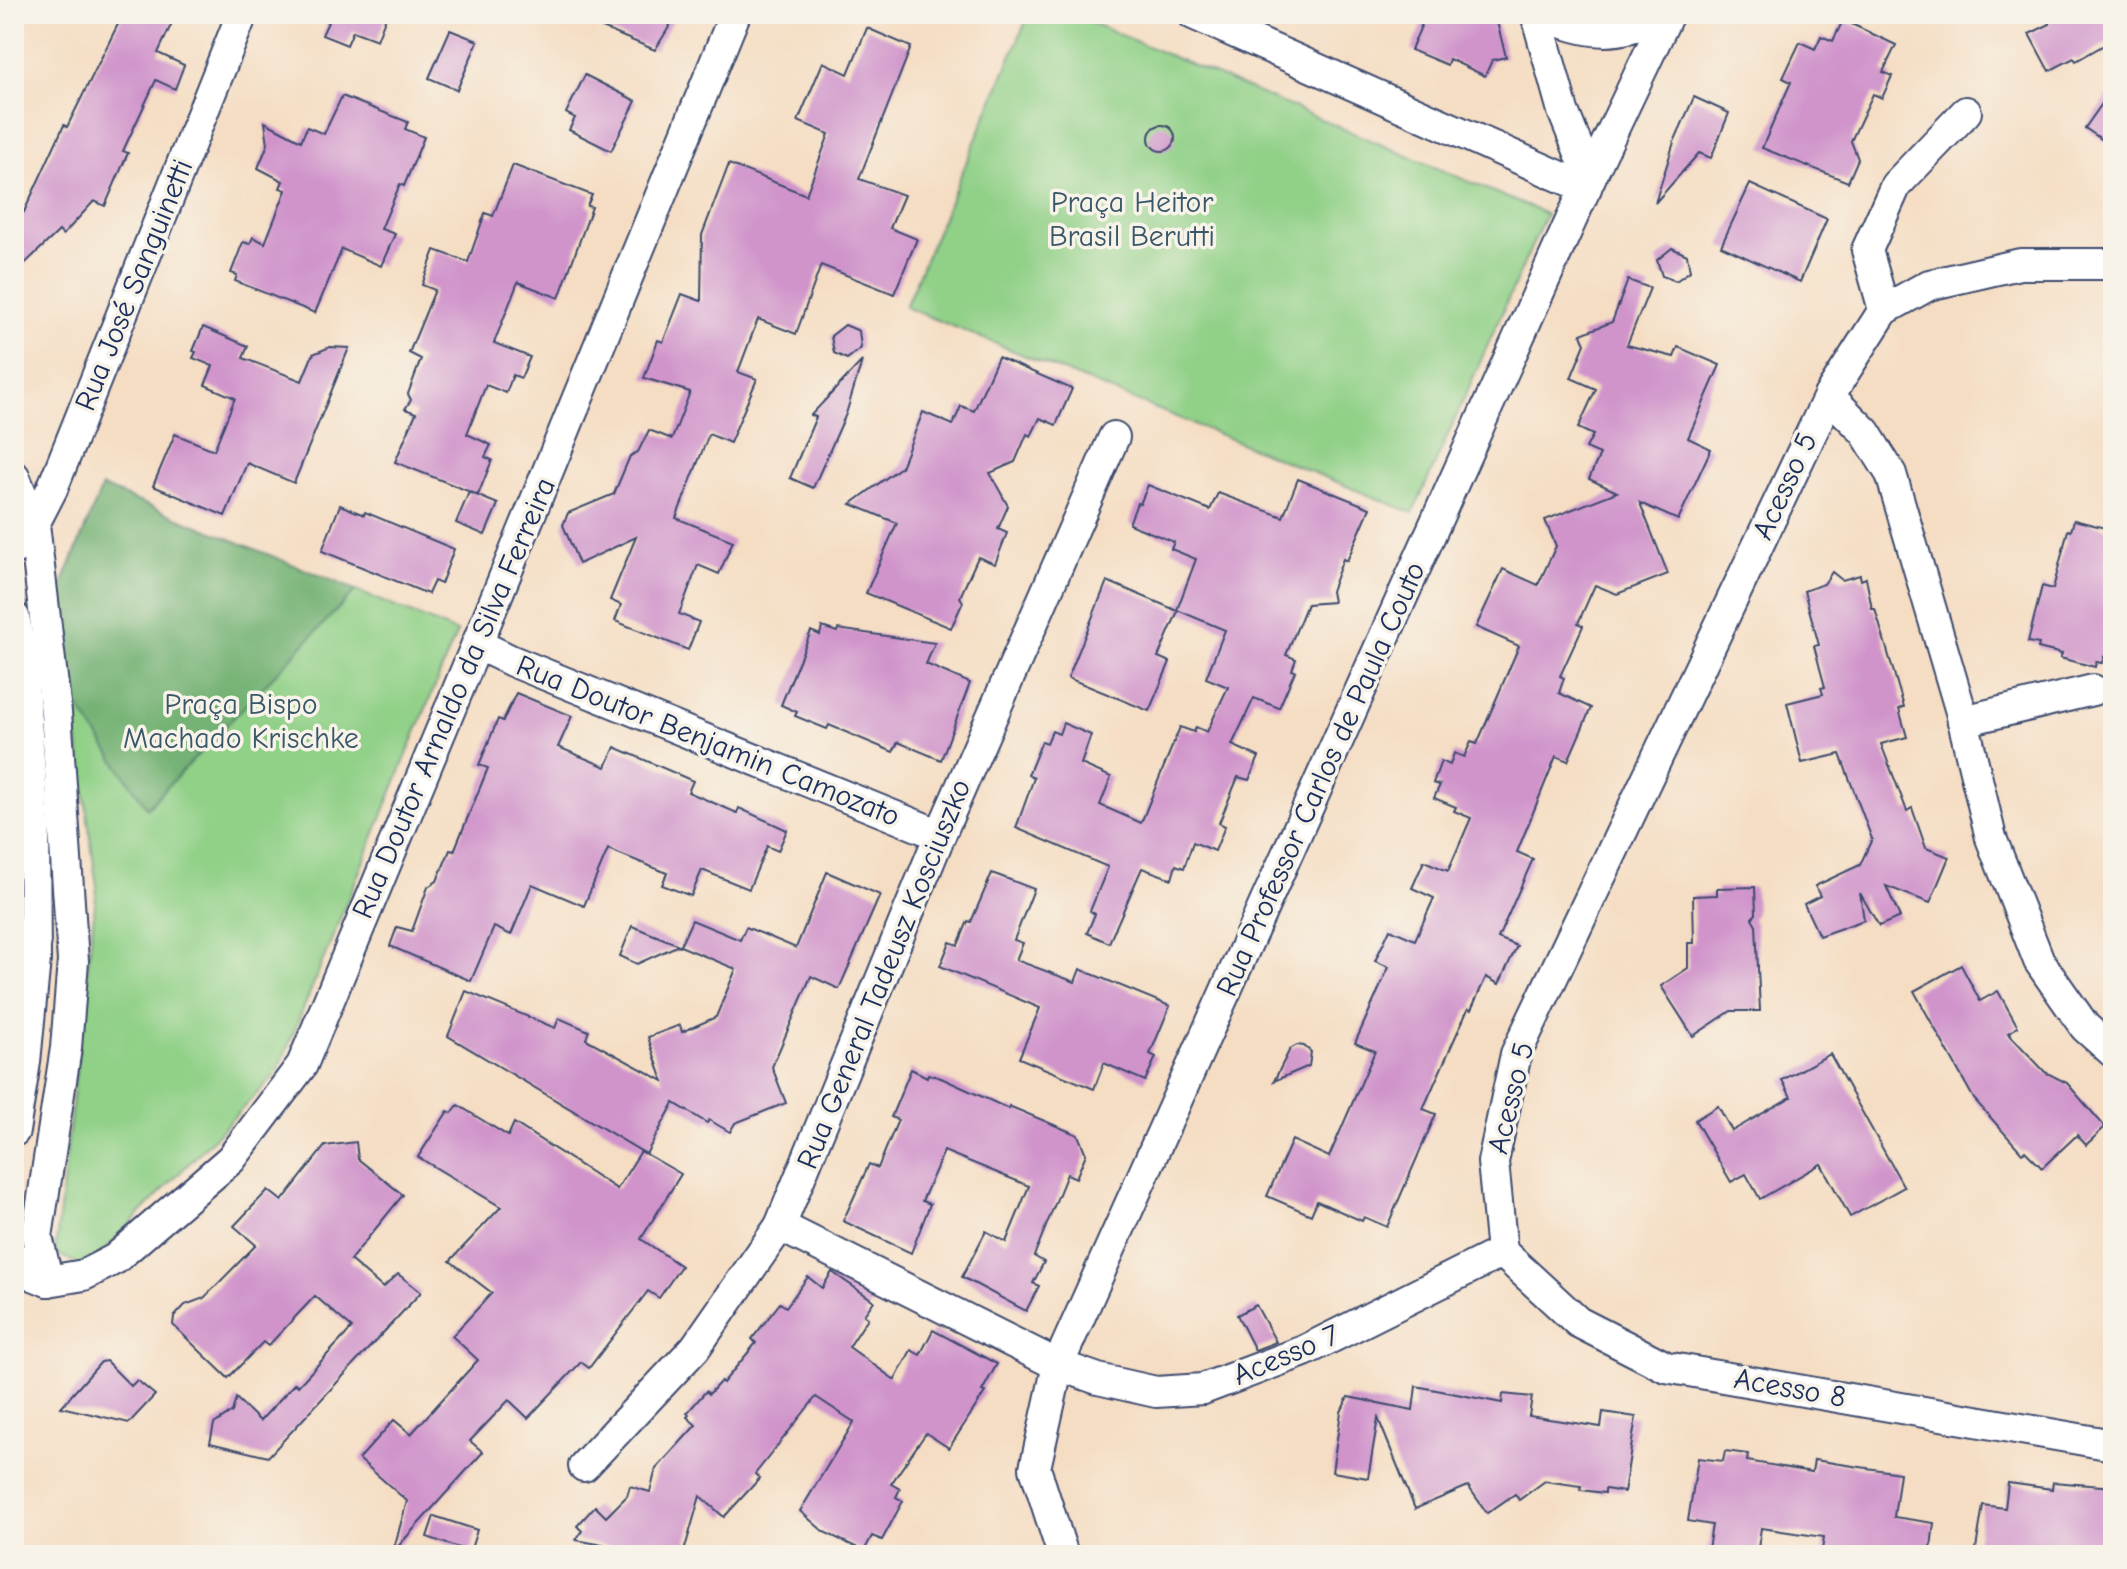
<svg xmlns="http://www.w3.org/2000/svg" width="2127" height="1569" viewBox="0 0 2127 1569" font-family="'Comic Neue',sans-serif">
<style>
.green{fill:#90d087;stroke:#568072;stroke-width:2}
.forest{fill:#74b274;stroke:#487069;stroke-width:2}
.building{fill:#d094cb}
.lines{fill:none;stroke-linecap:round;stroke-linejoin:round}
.minor-casing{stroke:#3c496d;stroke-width:34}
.minor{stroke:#fff;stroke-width:30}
.labels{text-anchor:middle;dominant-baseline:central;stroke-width:7;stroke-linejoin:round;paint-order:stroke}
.park-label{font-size:30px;fill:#385768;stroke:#f7f3e8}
.street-label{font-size:30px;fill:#1b2f5e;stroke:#f7f3e8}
</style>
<rect width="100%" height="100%" fill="#f7f3e8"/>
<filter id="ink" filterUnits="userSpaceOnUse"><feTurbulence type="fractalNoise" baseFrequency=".0125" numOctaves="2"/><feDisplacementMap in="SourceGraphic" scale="16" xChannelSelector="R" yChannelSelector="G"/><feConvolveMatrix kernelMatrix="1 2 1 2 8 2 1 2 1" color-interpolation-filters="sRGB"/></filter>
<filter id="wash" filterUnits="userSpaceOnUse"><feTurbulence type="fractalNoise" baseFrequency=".006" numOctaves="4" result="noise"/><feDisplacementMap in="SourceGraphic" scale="32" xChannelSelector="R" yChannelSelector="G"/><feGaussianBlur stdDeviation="1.8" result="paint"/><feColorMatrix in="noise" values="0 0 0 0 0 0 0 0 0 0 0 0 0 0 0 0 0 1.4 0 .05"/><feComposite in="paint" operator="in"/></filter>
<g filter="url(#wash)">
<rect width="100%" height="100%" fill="#f5ddc3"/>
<g class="green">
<polygon points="1029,14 1071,14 1546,214 1413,513 905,307"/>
<polygon points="102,487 457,632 277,1073 87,1268 55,1253 97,887 58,595"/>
</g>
<polygon class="forest" points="102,487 356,590 147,808 72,698 58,595"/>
<g id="blocks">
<g class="building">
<polygon points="123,14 176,14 158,53 184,65 175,89 156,80 123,151 128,153 105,206 94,201 63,235 59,231 14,274 14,202 24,212 64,125 67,127"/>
<polygon points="313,14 387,14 377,40 353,31 347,45 322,35 328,22"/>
<polygon points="569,14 677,14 655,50"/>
<polygon points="1426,14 1495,14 1506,57 1492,60 1485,76 1449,59 1447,65 1411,50"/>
<polygon points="2045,14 2103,14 2112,30 2109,42 2076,61 2074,58 2049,71 2029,34 2050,24"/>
<polygon points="1843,20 1896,45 1883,72 1892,76 1882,98 1873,94 1851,141 1858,159 1848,182 1762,148 1791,82 1783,78 1800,42 1815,49 1821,36 1833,41"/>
<polygon points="867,28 911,47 859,179 904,195 890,228 917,239 894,294 821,265 796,334 758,319 738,372 757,379 730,443 709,434 676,518 733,541 719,574 698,565 679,614 699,622 688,650 615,621 621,605 610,600 636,537 579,564 563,525 568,513 614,494 630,456 638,452 649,430 672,439 690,392 644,378 658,340 663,342 682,294 701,301 702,235 729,164 806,195 829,134 798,121 823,62 848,74"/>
<polygon points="450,30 478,41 457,90 429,78"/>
<polygon points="585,75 636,101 611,151 569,130 575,118 566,113"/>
<polygon points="2113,88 2113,147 2085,128"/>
<polygon points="342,96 408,122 405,129 424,137 404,186 400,184 381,229 395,234 381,266 342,249 315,313 235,281 237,275 231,273 243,242 250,244 253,237 265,243 286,190 280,188 283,181 258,168 268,144 265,122 301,141 307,127 324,134"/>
<polygon points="1694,97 1729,113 1711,158 1699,153 1655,203 1674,142"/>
<circle cx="1162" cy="138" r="13"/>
<polygon points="513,165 592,195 587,206 592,207 559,298 518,282 494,343 530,357 521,378 513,375 506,393 486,385 467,434 491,445 485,457 492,460 478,495 395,462 416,413 405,409 411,400 408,394 421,359 409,353 435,290 422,285 435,250 468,262 485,213 493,216"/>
<polygon points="1750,184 1827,219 1800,282 1721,246"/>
<polygon points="1672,248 1687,255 1690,271 1676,281 1662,276 1657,260"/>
<polygon points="1628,280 1650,288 1627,345 1674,357 1678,347 1720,365 1688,438 1711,449 1678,520 1640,503 1668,574 1617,594 1595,585 1578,623 1583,626 1560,676 1564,678 1559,693 1591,708 1568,761 1556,756 1517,852 1533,859 1498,938 1517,946 1499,984 1486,977 1471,1010 1468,1009 1423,1109 1436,1114 1387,1227 1364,1217 1362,1221 1317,1201 1311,1215 1267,1196 1292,1140 1329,1157 1375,1051 1355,1043 1389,967 1375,961 1390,929 1415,940 1434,898 1412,888 1424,861 1448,871 1471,818 1454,811 1456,807 1434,798 1440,785 1433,783 1441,761 1450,765 1454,753 1464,757 1471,742 1477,744 1519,646 1476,627 1503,569 1538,585 1556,546 1545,520 1617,492 1589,479 1600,454 1586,448 1593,435 1578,428 1596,389 1571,378 1585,344 1581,334 1612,322"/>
<polygon points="845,325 859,331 861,348 847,359 834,353 831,336"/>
<polygon points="203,327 248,346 243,358 302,381 313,354 330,347 349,348 294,483 247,463 225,516 153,486 175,434 214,450 235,398 205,385 213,366 193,358 196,352 193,351"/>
<polygon points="998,357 1072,389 1056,425 1040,418 1031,436 1027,434 1015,462 990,473 1008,506 998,529 1007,533 995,564 978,557 960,597 963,602 951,628 866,593 897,523 851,504 901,467 923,412 953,425 961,406 974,411"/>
<polygon points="862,361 846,414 813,488 790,478 816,417 811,415"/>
<polygon points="1298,479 1370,508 1347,561 1343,559 1331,591 1333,602 1307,604 1286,655 1296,659 1292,670 1295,671 1279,708 1254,698 1232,745 1259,757 1249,780 1238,777 1219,823 1225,826 1215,851 1193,842 1184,868 1176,865 1172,879 1142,868 1109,943 1087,933 1095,914 1090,911 1108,867 1016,828 1034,778 1028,775 1042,741 1047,743 1052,731 1059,734 1063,723 1091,735 1081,764 1111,777 1100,805 1141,823 1180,727 1194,732 1196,727 1207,732 1228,687 1206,678 1225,630 1177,610 1196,559 1171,549 1174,542 1129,524 1137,503 1140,504 1148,485 1210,510 1218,493 1283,517"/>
<polygon points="469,492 498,504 485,535 456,523"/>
<polygon points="340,505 364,515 365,512 454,549 441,584 434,581 428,594 322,551"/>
<polygon points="2074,520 2113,530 2113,658 2104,656 2102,663 2096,662 2095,667 2060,658 2062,654 2038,648 2039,644 2028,642 2042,586 2053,589 2068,530 2071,531"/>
<polygon points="1832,572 1842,580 1860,575 1861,580 1866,578 1872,609 1875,609 1904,707 1899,709 1907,737 1881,744 1907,811 1912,808 1926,848 1949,857 1930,903 1886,886 1900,917 1879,926 1860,893 1864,920 1819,936 1804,904 1820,896 1815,886 1860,865 1872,839 1840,754 1802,763 1787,703 1823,694 1821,688 1825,687 1814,646 1819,645 1804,591 1824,584"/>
<polygon points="1107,581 1178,611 1158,657 1170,662 1149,711 1068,678"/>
<polygon points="822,627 837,632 838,629 935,643 926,664 970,683 941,760 898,742 893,752 829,725 827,729 795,716 797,712 781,705 811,631 820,635"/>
<polygon points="516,693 572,716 558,747 606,767 615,747 693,781 688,792 737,813 739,808 787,830 778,851 767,846 749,889 702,870 691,896 662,885 667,873 608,849 584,906 532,884 511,935 494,927 471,981 390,946 397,927 412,931 428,887 437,881 450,850 454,851 488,768 479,765 498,719 503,721"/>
<polygon points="827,872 880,895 839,989 811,976 772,1067 786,1103 735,1123 730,1132 709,1120 707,1123 674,1103 646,1154 448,1036 466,991 555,1028 559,1018 589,1031 586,1039 663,1081 648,1037 680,1025 682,1032 716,1017 736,969 680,946 692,920 740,940 746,927 796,948"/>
<polygon points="992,873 1034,889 1014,940 1023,943 1016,960 1075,982 1080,969 1170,1006 1150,1054 1156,1057 1145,1081 1104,1063 1094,1089 1019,1058 1040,1008 940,966 950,942 958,945 968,921 971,922"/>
<polygon points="1755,887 1756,914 1752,918 1756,925 1760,1011 1731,1011 1693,1036 1661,986 1688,968 1688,943 1694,943 1693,896 1717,895 1717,888"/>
<polygon points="632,926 679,945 637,964 620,956"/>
<polygon points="1961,965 1980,1001 1998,991 2018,1027 2008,1033 2045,1072 2067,1083 2105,1127 2086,1145 2077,1135 2042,1168 2025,1151 2022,1153 1974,1099 1914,991"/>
<polygon points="1297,1045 1304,1046 1311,1052 1309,1066 1274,1081 1290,1049"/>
<polygon points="1830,1054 1904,1187 1850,1217 1821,1164 1760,1199 1746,1174 1731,1182 1695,1120 1718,1106 1732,1131 1791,1097 1782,1080"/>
<polygon points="911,1069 927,1077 928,1074 941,1078 1009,1109 1009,1106 1078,1135 1086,1154 1076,1178 1067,1174 1034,1256 1044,1262 1033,1283 1039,1286 1026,1311 962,1277 986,1231 1006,1242 1029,1186 944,1151 922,1201 930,1204 911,1253 843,1221 869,1164 878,1168 898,1120 891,1117"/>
<polygon points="458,1105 508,1136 514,1123 617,1189 641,1151 681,1174 641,1239 681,1266 659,1298 648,1291 589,1368 581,1362 528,1418 509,1400 470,1441 483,1452 393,1552 407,1501 359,1459 394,1420 411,1434 478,1360 452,1336 492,1293 450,1261 501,1207 418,1157 448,1111 452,1113"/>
<polygon points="356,1142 358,1159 403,1195 350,1260 383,1288 398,1274 421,1292 268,1457 210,1443 214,1424 232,1412 236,1398 260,1421 295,1383 298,1386 352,1328 315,1296 268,1346 263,1342 228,1378 173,1325 174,1317 185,1305 204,1298 256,1245 234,1226 268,1190 282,1201 325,1146"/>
<polygon points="832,1272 874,1301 864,1315 868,1318 849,1347 895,1380 911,1350 920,1355 933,1330 997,1364 982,1391 985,1392 949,1448 926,1433 891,1484 900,1489 896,1497 903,1501 882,1540 872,1536 864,1551 824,1532 800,1511 854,1422 816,1397 755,1474 760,1478 724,1517 700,1496 683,1555 606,1555 609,1546 576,1540 582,1531 577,1526 595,1506 606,1517 627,1496 630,1486 650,1492 656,1469 696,1425 687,1417 689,1415 687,1413 706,1391 709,1394 721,1381 723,1383 756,1343 752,1339 780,1303 786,1307 808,1277 822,1288"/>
<polygon points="1256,1305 1276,1342 1255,1350 1237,1315"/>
<polygon points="106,1361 131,1386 137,1380 155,1395 129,1423 61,1407 101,1362"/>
<polygon points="1416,1386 1502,1403 1503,1394 1532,1397 1529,1416 1601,1427 1603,1412 1636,1417 1624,1492 1605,1489 1605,1493 1580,1490 1581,1486 1545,1481 1519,1500 1515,1494 1487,1513 1468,1486 1415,1509 1378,1418 1368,1478 1332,1472 1341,1412 1348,1397 1413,1410"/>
<polygon points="1725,1451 1748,1454 1747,1461 1812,1472 1814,1460 1900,1473 1894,1517 1934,1523 1930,1555 1859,1555 1822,1550 1824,1537 1761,1528 1757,1555 1707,1555 1712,1525 1688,1521 1698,1458 1723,1461"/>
<polygon points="2053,1482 2113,1487 2113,1555 1975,1555 1983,1505 2005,1508 2008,1483 2052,1489"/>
<polygon points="434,1516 477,1530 470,1552 427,1537"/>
</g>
</g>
</g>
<g filter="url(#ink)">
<use href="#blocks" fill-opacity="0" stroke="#3c496d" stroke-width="2"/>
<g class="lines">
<defs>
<g id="minor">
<polyline points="1193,14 1586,188"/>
<polyline points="1536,14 1563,111 1590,178"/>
<path d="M1540,14C1592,35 1615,38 1667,14"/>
<polyline points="1884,310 1867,250 1896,185 1966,112"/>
<polyline points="1829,396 1884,310 1929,285 2020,264 2113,264"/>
<polyline points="14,476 34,524 56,712 73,961 66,1048 37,1237 48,1281"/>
<polyline points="14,549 34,524 52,489 242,14"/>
<polyline points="14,617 21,656 34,824 35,959 25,1062 14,1131"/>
<polyline points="477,644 512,661 940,835"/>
<polyline points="1963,721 2093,690"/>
<polyline points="780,1226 1058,1365 1098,1379 1156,1392 1203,1389 1304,1351 1502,1252"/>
<polyline points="1502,1252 1493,1162 1516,1054 1829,396 1865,432 1891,474 1961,712 1991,838 2039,961 2085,1027 2113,1052"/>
<polyline points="1502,1252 1578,1322 1666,1367 2113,1445"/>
<polyline points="14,1257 21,1270 48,1281"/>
<polyline points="48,1281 84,1275 115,1259 231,1159 302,1065 477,644 735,14"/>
<polyline points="584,1466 695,1348 780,1226 940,835 1114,437"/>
<polyline points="1063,1555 1035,1468 1058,1365 1590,178 1668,14"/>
</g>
</defs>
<use href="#minor" class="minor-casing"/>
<use href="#minor" class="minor"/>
</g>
</g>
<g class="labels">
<g class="park-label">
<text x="1132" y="202">Praça Heitor<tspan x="1132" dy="34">Brasil Berutti</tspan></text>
<text x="241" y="704">Praça Bispo<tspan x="241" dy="34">Machado Krischke</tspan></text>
</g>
<g class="street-label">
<text transform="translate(134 285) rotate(-68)">Rua José Sanguinetti</text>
<text transform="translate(1785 486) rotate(-65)">Acesso 5</text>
<text transform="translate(454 698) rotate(-67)">Rua Doutor Arnaldo da Silva Ferreira</text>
<text transform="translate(708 741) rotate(22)">Rua Doutor Benjamin Camozato</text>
<text transform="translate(1321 779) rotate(-66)">Rua Professor Carlos de Paula Couto</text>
<text transform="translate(884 974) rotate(-68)">Rua General Tadeusz Kosciuszko</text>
<text transform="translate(1511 1098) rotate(-76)">Acesso 5</text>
<text transform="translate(1286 1355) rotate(-23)">Acesso 7</text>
<text transform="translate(1790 1388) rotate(10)">Acesso 8</text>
</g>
</g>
<rect width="2127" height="1569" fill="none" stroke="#f7f3e8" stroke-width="48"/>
</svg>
